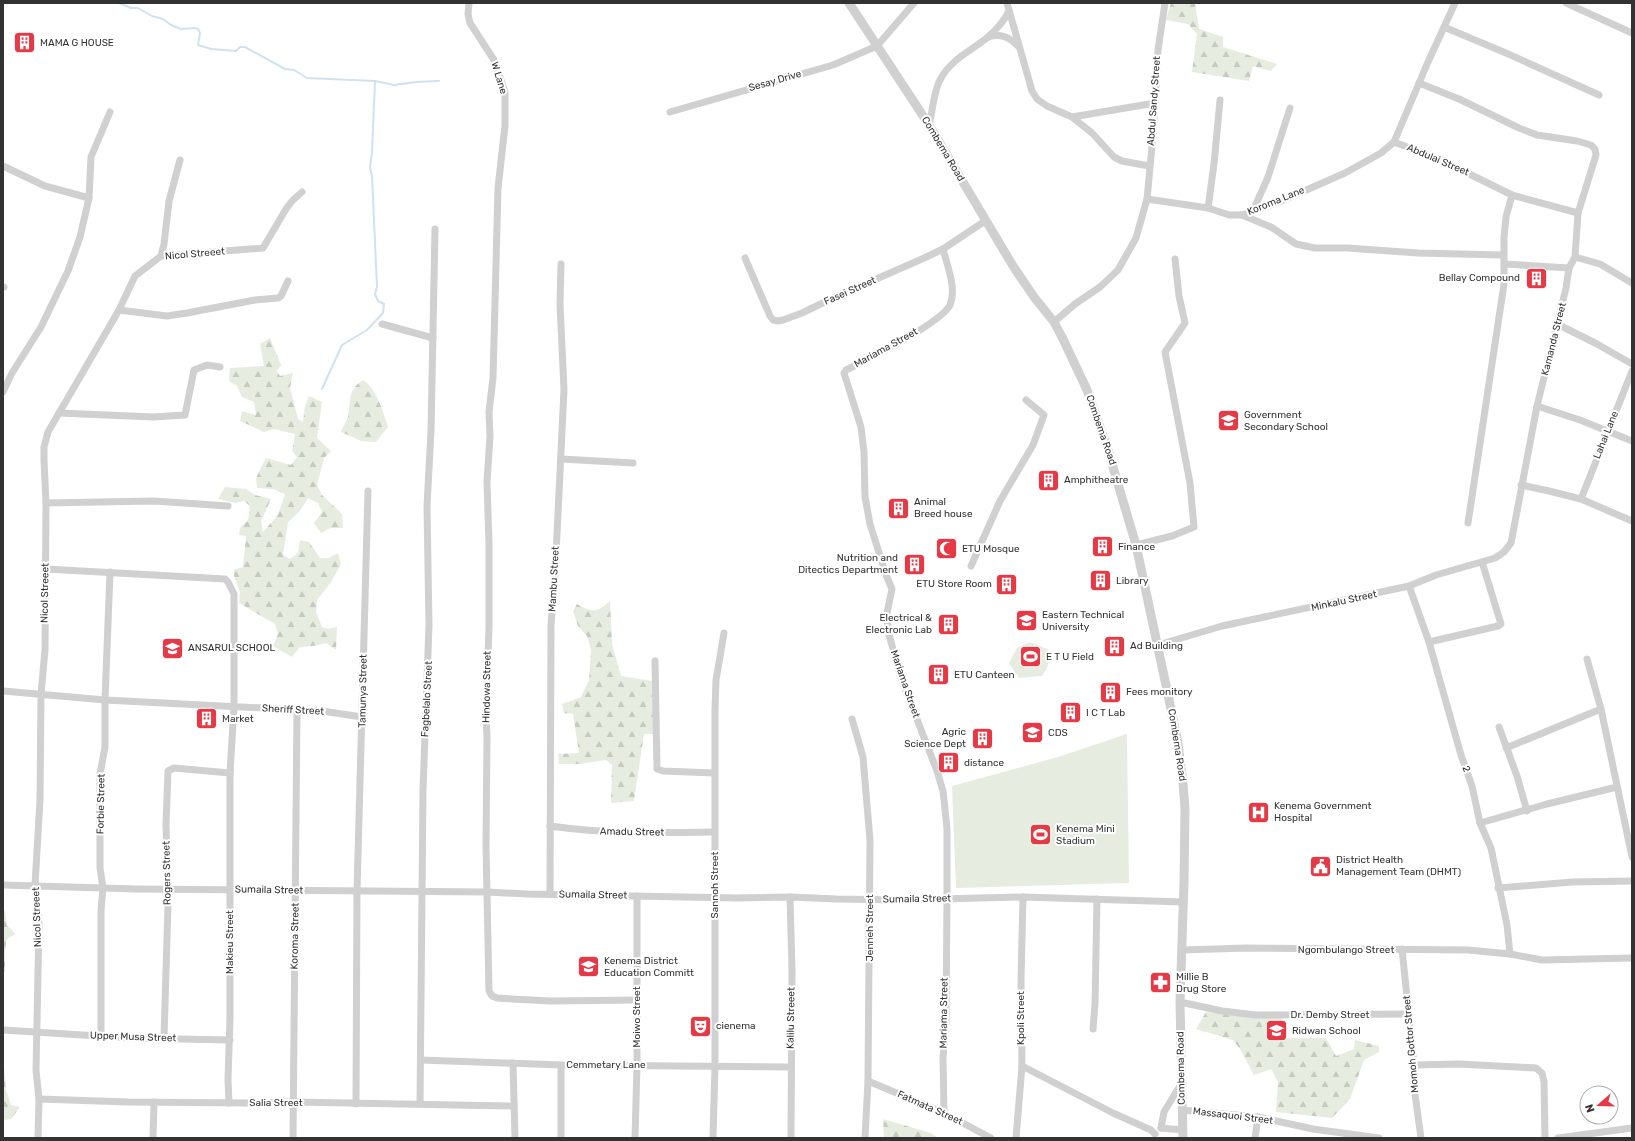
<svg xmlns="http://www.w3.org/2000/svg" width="1635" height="1141" viewBox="0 0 1635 1141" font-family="Rubik,sans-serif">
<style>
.forest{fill:url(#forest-firs)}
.garden{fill:#e6ecdf}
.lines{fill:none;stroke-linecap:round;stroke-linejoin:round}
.stream{stroke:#cfe2ee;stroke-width:2}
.minor{stroke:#d0d0d0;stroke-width:7}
.tertiary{stroke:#d0d0d0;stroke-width:9}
.labels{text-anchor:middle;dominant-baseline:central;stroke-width:4;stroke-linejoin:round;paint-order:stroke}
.poi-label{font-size:10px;fill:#333;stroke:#fff;text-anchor:start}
.street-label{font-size:10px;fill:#333;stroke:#fff}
</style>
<defs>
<pattern id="forest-firs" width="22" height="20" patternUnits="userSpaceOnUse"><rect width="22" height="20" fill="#e6ecdf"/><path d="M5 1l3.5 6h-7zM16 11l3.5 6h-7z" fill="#c6cbc0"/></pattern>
</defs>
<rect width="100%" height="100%" fill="#fff"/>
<g class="forest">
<polygon points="1171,3 1195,3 1199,29 1223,37 1223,47 1277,64 1271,71 1253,66 1249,81 1192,72 1197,34 1188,24 1166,20"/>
<polygon points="270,338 281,365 277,371 280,376 293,373 290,388 298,419 303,422 305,406 309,396 322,402 317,438 331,451 324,458 317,485 322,495 342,514 343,528 330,528 321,533 314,523 322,512 318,503 308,498 299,512 288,522 283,555 290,559 298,553 300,540 309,542 320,558 329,558 338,553 341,564 331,582 317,600 316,612 322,627 328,629 337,627 336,650 326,643 313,646 300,647 292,657 273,646 278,634 275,624 239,603 240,592 234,576 234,570 243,567 246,536 239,535 240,528 248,520 250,506 244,501 235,503 218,499 225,487 246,489 255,495 271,499 261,521 263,532 278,515 285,494 273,489 257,488 256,478 266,458 291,465 297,457 292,451 295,434 274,429 264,432 240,421 242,411 256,415 254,402 242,397 237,386 229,381 230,368 264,366 260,344"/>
<path d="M363,380C377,390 383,411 388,427L376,442L361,441L341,432C343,427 346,422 348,417C351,401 347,390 363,380Z"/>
<path d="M610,601L612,644L621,676L652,681L654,734H644L634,801L611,803L612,765L606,760L580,764H559L558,754L579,753L573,714L564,713L562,704L581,697L589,680L591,650L587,636L578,626L573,611L577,604C593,613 596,613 610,601Z"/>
<polygon points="3,909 5,911 7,926 12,930 15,934 7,939 5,950 5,972 3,972"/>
<polygon points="1206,1012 1282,1018 1287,1038 1326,1038 1336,1056 1354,1049 1355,1040 1379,1046 1379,1052 1364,1060 1350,1099 1332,1118 1276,1112 1278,1082 1271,1069 1254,1075 1240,1049 1233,1040 1196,1029"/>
<polygon points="4,1068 6,1090 11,1105 20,1107 11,1119 4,1120 3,1117"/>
<polygon points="883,1119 931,1133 938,1138 884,1138"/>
</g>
<g class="garden">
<path d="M1030,642L1047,649C1052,660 1048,667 1042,676L1019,678L1009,663L1017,648Z"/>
<polygon points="1127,734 1129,883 956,888 952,786 1058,757"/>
</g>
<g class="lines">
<g class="stream">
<polyline points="119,3 131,8 138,8 152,16 163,19 171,25 181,29 194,28 198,29 200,33 198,45 211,49 236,51 240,47 245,47 285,69 294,70 307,78 375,81 394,85 416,82 439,81"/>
<polyline points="322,389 342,345 367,330 383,313 384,304 378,301 375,294 377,287 372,176 370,168 372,152 375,81"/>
</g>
<g class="minor">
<polyline points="469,3 468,14 470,23 494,60 505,92 505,126 498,188 493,378 489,412 490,436 487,482 489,544 489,627 486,715 487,737 486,846 489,991 492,996 497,998 512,999 551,1001 637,1000"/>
<polyline points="1007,3 1032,91 1037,99 1047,106 1072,117 1092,133 1114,157 1122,161 1149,166"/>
<polyline points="1566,3 1632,33"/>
<polyline points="1444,27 1506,53 1599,95"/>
<path d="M988,37C1001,33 1009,37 1018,46"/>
<polyline points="670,112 833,65 877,46 914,3"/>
<polyline points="1072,117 1155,103"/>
<path d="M929,125C932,114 934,90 940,80C950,60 971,51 988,37C996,30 1004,21 1009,11"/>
<polyline points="1394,142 1443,161 1512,195 1578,213"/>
<polyline points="3,166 45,186 89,198"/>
<polyline points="1147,199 1208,208 1229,215 1242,215 1279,202 1345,173 1381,153 1394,142 1428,62 1455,3"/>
<polyline points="1208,208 1214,164 1220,100"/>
<polyline points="1253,211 1268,177 1290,108"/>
<polyline points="1242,215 1271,227 1296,244 1315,248 1347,248 1418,253 1503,255"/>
<path d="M943,249C947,265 957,289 950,305C941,323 867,360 846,370L844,373L861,427L864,452L865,497L870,524L886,575L892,589L887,613L888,631L901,678L937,771L943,791L945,809L947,829V899L946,1022L943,1058L944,1113"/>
<polyline points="161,256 164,244 169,201 180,160"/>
<polyline points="1575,257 1600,264 1632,283"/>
<polyline points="745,258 770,316 773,320 778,321 783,320 802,313 833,298 922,259 943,249 985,221"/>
<polyline points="1504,264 1569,268"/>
<polyline points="3,287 4,287"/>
<polyline points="119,310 167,316 187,313 255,300 278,298 281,296 288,281"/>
<polyline points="1054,322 1075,304 1100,287 1118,270 1136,238 1147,199 1153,136 1158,50 1165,3"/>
<polyline points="382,324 433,338"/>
<polyline points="1557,324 1597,344 1632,364"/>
<polyline points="3,392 12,373 41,327 68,271 80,237 89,198 91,157 110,112"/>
<polyline points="1537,406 1580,420 1632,441"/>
<polyline points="59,413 153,417 185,415 194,370 207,365 220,367"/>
<polyline points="561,459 633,463"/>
<polyline points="1521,485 1549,491 1581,499 1632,521"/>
<polyline points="1581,499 1632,371"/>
<polyline points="46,503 154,501 228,506"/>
<polyline points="1468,523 1504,284 1504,237 1506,217 1512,195"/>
<polyline points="1136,545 1172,536 1194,527 1190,483 1165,352 1185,323 1179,296 1175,259"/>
<polyline points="971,566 1000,501 1033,445 1044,415 1026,400"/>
<polyline points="46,569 225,579 228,582 234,594 234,707 230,773 230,1018 228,1080 229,1103"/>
<polyline points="1409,586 1429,642 1461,755 1472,786 1480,823 1491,848 1507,925 1510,954"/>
<polyline points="1429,642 1498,626 1501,624 1482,562"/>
<polyline points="1158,645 1222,626 1409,586 1436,575 1495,558 1504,552 1511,543 1537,406 1566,288 1569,268 1575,257 1578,213 1596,155 1595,149 1591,145 1577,141 1537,135 1519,128 1459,99 1419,83"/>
<polyline points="1587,659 1601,709 1632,857"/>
<polyline points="655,661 657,769 663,771 714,773"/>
<polyline points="3,691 105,700 322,711 362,717"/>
<polyline points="852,719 863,757 870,840 868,1081 865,1138"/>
<polyline points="1499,727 1517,776 1527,811"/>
<polyline points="1506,748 1601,709"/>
<polyline points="1480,823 1547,804 1617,787"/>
<path d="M550,826C605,834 659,833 714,832"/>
<polyline points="3,885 137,889 487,892 527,894 737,898 790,897 837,899 900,900 1023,897 1183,902"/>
<polyline points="1498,888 1572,882 1632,881"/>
<polyline points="550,894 551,625 555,575 564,390 560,304 561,264"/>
<polyline points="790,897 792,970 791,1138"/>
<polyline points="1402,949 1414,1065 1414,1087 1421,1138"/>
<polyline points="1182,950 1246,948 1468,950 1510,954 1542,960 1632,958"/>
<polyline points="1180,1002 1222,1011 1256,1015 1408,1014"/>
<polyline points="1093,1029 1095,1004 1097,899"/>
<polyline points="3,1030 130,1038 230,1040"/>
<polyline points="101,1036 101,910 103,888 100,868 100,774 105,747 105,700 110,572"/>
<polyline points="164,1038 168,904 166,824 168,771 174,768 230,773"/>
<polyline points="421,1060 561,1065 790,1067"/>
<polyline points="513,1063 515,1138"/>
<polyline points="1414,1065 1459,1064 1536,1068 1542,1073 1544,1082 1545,1138"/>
<polyline points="1022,1066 1113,1113 1151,1130 1155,1134"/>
<polyline points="868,1081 944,1113 991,1138"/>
<polyline points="39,1099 128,1102 249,1103 293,1102 514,1106"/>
<polyline points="356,1104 357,891 368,491"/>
<polyline points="420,1104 423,790 429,625 427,506 431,431 435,229"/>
<polyline points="1182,1110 1258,1117 1313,1129 1379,1138"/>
<polyline points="1161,1128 1164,1112 1181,1084"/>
<polyline points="1161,1128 1183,1130"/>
<polyline points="38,1138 39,1099 36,1070 39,924 35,885 40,800 41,694 45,650 46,503 44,460 44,447 48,432 119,310 135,276 161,256 263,248 286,209 292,201 302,192"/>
<polyline points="153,1138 154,1102"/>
<polyline points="293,1138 297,710"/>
<polyline points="561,1138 561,1065"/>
<polyline points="635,1138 637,1065 637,896"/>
<polyline points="713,1138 715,1065 715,710 716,680 724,633"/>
<polyline points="1016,1138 1022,1066 1021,980 1023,897"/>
<polyline points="1255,1138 1258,1117"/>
<polyline points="1558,1138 1632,1128"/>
</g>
<polyline class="tertiary" points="849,3 929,125 1013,266 1034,297 1054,322 1062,337 1087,390 1107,447 1118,484 1136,545 1167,690 1178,743 1183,784 1185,808 1184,882 1180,1002 1183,1138"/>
</g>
<defs>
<symbol id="building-square" viewBox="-11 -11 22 22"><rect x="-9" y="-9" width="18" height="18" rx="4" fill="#e63946" stroke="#fff"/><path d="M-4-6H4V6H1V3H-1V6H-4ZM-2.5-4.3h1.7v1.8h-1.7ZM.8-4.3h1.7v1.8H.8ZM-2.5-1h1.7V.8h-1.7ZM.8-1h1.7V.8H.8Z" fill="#fff"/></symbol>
<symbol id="school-square" viewBox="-11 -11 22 22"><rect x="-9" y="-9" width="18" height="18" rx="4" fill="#e63946" stroke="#fff"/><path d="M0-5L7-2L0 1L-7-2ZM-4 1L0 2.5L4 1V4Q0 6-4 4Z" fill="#fff"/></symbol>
<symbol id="mosque-square" viewBox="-11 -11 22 22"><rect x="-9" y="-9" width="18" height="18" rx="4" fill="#e63946" stroke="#fff"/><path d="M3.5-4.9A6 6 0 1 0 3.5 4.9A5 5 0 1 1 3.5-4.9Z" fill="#fff"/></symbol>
<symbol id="university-square" viewBox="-11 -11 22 22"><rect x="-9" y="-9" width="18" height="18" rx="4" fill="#e63946" stroke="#fff"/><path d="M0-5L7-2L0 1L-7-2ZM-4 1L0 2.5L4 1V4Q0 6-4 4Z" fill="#fff"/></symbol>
<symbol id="stadium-square" viewBox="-11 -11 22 22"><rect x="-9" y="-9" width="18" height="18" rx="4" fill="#e63946" stroke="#fff"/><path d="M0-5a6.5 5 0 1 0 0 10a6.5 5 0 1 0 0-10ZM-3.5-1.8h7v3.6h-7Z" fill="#fff"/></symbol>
<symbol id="hospital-square" viewBox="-11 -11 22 22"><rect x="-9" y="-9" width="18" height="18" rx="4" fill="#e63946" stroke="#fff"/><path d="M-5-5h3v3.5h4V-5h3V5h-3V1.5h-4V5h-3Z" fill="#fff"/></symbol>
<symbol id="civic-square" viewBox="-11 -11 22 22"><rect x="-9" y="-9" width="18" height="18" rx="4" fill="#e63946" stroke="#fff"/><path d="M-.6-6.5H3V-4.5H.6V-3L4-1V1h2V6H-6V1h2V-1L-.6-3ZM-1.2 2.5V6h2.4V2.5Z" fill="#fff"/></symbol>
<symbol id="pharmacy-square" viewBox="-11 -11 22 22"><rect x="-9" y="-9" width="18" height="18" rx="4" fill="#e63946" stroke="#fff"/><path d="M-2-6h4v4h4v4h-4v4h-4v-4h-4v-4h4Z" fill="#fff"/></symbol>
<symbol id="theatre-square" viewBox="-11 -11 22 22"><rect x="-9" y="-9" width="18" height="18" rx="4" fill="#e63946" stroke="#fff"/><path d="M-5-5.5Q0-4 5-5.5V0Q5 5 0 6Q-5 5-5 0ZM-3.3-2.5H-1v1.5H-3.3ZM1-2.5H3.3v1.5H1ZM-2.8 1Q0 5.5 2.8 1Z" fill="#fff"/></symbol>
</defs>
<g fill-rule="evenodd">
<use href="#building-square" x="12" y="30" width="25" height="25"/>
<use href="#building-square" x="1524" y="266" width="25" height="25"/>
<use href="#school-square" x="1216" y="408" width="25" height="25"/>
<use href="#building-square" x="1036" y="468" width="25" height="25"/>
<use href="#building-square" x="886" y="496" width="25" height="25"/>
<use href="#building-square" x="1090" y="534" width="25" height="25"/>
<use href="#mosque-square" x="934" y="536" width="25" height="25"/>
<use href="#building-square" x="902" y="552" width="25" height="25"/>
<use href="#building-square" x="1088" y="568" width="25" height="25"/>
<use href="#building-square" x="994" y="572" width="25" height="25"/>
<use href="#university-square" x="1014" y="608" width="25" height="25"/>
<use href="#building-square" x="936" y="612" width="25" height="25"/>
<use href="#building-square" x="1102" y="634" width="25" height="25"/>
<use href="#school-square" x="160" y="636" width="25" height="25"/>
<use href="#stadium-square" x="1018" y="644" width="25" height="25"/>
<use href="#building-square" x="926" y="662" width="25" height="25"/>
<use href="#building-square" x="1098" y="680" width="25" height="25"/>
<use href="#building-square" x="1058" y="700" width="25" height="25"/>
<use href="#building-square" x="194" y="706" width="25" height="25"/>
<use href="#university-square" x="1020" y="720" width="25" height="25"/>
<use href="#building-square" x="970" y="726" width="25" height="25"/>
<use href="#building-square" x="936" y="750" width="25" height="25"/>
<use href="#hospital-square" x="1246" y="800" width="25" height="25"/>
<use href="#stadium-square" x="1028" y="822" width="25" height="25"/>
<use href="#civic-square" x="1308" y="854" width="25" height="25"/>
<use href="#school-square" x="576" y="954" width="25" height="25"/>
<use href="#pharmacy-square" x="1148" y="970" width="25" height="25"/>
<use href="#theatre-square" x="688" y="1014" width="25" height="25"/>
<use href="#school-square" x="1264" y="1018" width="25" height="25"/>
</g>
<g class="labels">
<g class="poi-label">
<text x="40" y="43">MAMA G HOUSE</text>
<text x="1520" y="278" text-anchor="end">Bellay Compound</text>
<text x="1244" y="415">Government<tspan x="1244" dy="12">Secondary School</tspan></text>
<text x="1064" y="480">Amphitheatre</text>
<text x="914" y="502">Animal<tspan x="914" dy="12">Breed house</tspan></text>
<text x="1118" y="547">Finance</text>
<text x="962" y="549">ETU Mosque</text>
<text x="898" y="558" text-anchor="end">Nutrition and<tspan x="898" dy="12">Ditectics Department</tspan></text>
<text x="1116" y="581">Library</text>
<text x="992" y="584" text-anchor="end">ETU Store Room</text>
<text x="1042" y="615">Eastern Technical<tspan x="1042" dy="12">University</tspan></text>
<text x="932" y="618" text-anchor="end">Electrical &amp;<tspan x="932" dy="12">Electronic Lab</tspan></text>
<text x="1130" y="646">Ad Building</text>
<text x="188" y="648">ANSARUL SCHOOL</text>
<text x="1046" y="657">E T U Field</text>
<text x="954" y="675">ETU Canteen</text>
<text x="1126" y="692">Fees monitory</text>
<text x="1086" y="713">I C T Lab</text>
<text x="222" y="719">Market</text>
<text x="966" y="732" text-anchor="end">Agric<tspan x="966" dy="12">Science Dept</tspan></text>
<text x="1048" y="733">CDS</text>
<text x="964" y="763">distance</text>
<text x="1274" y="806">Kenema Government<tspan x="1274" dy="12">Hospital</tspan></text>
<text x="1056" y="829">Kenema Mini<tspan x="1056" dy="12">Stadium</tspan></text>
<text x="1336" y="860">District Health<tspan x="1336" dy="12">Management Team (DHMT)</tspan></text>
<text x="604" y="961">Kenema District<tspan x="604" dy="12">Education Committ</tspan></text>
<text x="1176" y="977">Millie B<tspan x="1176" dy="12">Drug Store</tspan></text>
<text x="716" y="1026">cienema</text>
<text x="1292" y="1031">Ridwan School</text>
</g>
<g class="street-label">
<text transform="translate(499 78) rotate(73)">W Lane</text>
<text transform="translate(775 81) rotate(-16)">Sesay Drive</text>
<text transform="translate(1154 101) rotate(-86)">Abdul Sandy Street</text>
<text transform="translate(943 149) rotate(59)">Combema Road</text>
<text transform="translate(1438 160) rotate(23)">Abdulai Street</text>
<text transform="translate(1276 201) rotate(-22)">Koroma Lane</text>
<text transform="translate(195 254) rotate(-5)">Nicol Streeet</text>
<text transform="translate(850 291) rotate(-24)">Fasei Street</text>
<text transform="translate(1554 339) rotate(-76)">Kamanda Street</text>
<text transform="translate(886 348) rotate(-29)">Mariama Street</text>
<text transform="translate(1101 430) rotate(71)">Combema Road</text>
<text transform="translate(1606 435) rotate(-68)">Lahai Lane</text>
<text transform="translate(554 579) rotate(-87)">Mambu Street</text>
<text transform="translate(45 593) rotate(-89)">Nicol Streeet</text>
<text transform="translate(1344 601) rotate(-12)">Minkalu Street</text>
<text transform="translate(905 684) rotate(71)">Mariama Street</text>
<text transform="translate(487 687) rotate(-89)">Hindowa Street</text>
<text transform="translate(363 691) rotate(-89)">Tamunya Street</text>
<text transform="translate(427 699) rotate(-87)">Fagbelalo Street</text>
<text transform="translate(293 710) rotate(3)">Sheriff Street</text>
<text transform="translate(1177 745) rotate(81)">Combema Road</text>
<text transform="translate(1466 769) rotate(70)">2</text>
<text transform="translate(101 804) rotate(-89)">Forbie Street</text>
<text transform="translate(632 832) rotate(1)">Amadu Street</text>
<text transform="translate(167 873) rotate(-91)">Rogers Street</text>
<text transform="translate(715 885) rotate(-90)">Sannoh Street</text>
<text transform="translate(269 890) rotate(1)">Sumaila Street</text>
<text transform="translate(593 895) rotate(1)">Sumaila Street</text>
<text transform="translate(917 899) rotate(-1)">Sumaila Street</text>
<text transform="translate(37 917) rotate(-92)">Nicol Streeet</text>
<text transform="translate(870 928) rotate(-90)">Jenneh Street</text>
<text transform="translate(295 936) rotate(-89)">Koroma Street</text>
<text transform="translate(230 942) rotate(-90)">Makieu Street</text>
<text x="1346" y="950">Ngombulango Street</text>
<text transform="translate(944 1013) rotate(-89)">Mariama Street</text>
<text x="1330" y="1015">Dr. Demby Street</text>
<text transform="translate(637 1017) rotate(-90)">Moiwo Street</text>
<text transform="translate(791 1018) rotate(-89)">Kalilu Streeet</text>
<text transform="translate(1021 1018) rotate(-90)">Kpoli Street</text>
<text transform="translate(133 1037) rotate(2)">Upper Musa Street</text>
<text transform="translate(1411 1044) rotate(-95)">Momoh Gottor Street</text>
<text x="606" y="1065">Cemmetary Lane</text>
<text transform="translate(1181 1068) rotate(-91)">Combema Road</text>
<text x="276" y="1103">Salia Street</text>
<text transform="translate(930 1108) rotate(24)">Fatmata Street</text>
<text transform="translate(1233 1116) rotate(7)">Massaquoi Street</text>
</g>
</g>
<rect width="1635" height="1141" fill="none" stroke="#333333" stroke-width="8"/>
<g transform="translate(1599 1105) rotate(250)"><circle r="19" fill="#ffffff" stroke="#adadad"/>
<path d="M0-3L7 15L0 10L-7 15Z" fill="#e63946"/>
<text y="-6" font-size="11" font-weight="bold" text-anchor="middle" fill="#333333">N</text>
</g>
</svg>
